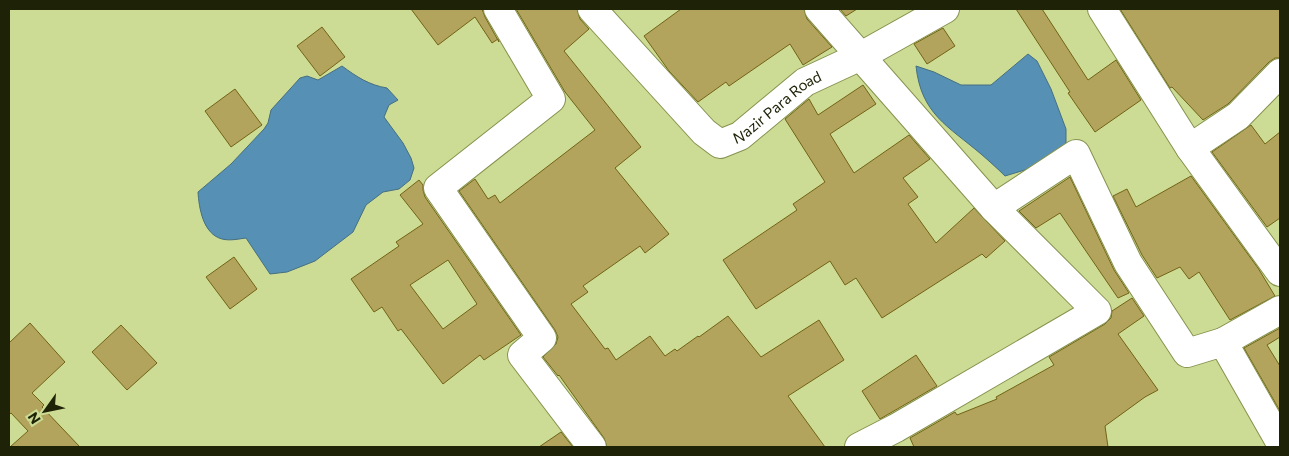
<svg xmlns="http://www.w3.org/2000/svg" width="1289" height="456" viewBox="0 0 1289 456" font-family="Commissioner,sans-serif">
<style>
.water{fill:#5690b5;stroke:#456f80}
.building{fill:#b2a45c;stroke:#726316;fill-rule:evenodd}
.lines{fill:none;stroke-linecap:round;stroke-linejoin:round}
.minor-casing{stroke:#85924e;stroke-width:30}
.minor{stroke:#fff;stroke-width:28}
.labels{text-anchor:middle;dominant-baseline:central;stroke-width:4;stroke-linejoin:round;paint-order:stroke}
.street-label{font-size:15px;fill:#1e2206;stroke:#cddc94}
</style>
<rect width="100%" height="100%" fill="#cddc94"/>
<g class="water">
<path d="M1028,54L1037,61L1051,89L1066,129V149L1038,166L1005,176C997,168 989,161 981,154C948,126 921,114 916,66L934,72L961,85H991Z"/>
<path d="M342,66C357,77 369,85 387,88L398,100L389,105L384,117L403,143L411,158L414,168L410,180L399,189L383,192L366,205L353,232L315,261L287,272L270,274L246,238C238,239 230,241 222,239C203,234 199,208 198,192L231,164L264,129L268,123L271,110L300,78L307,76L318,80Z"/>
</g>
<g class="building">
<polygon points="411,9 482,9 485,17 499,42 498,39 492,43 475,17 438,45"/>
<polygon points="516,9 577,9 580,19 589,29 564,51 641,147 615,168 669,234 645,253 640,246 583,286 588,292 571,304 605,349 608,348 616,360 650,336 665,356 675,349 677,351 698,336 699,337 728,316 761,357 819,320 844,360 788,396 825,447 607,447 604,438 559,375 558,376 543,357 556,344 558,337 555,330 459,191 475,179 488,199 495,195 500,203 595,130 565,92"/>
<polygon points="681,9 804,9 807,19 832,47 803,65 790,44 729,86 726,82 698,102 669,71 644,36"/>
<polygon points="840,9 857,9 846,16"/>
<polygon points="1016,9 1042,9 1088,80 1116,60 1141,100 1095,132 1068,93 1070,92"/>
<polygon points="1120,9 1280,9 1280,58 1275,58 1269,62 1228,104 1203,120 1172,87 1170,88"/>
<polygon points="322,27 345,57 320,76 297,46"/>
<polygon points="943,28 955,46 927,64 914,44"/>
<polygon points="863,85 876,104 830,134 854,173 909,135 930,159 903,178 918,197 908,204 936,243 974,208 1005,241 986,258 982,254 882,318 856,278 845,285 830,261 756,309 723,260 797,210 793,204 825,182 785,119 809,99 818,115"/>
<polygon points="235,89 262,125 231,147 205,111"/>
<polygon points="1251,125 1265,144 1280,132 1280,218 1267,227 1212,152"/>
<polygon points="1191,176 1258,268 1275,296 1230,320 1199,272 1189,279 1180,267 1157,278 1142,255 1113,196 1127,189 1136,207"/>
<polygon points="1070,177 1114,270 1129,293 1118,298 1060,213 1036,228 1019,211"/>
<path d="M419,180L423,185V190L425,197L521,335L484,360L480,355L443,384L401,329L398,331L382,307L374,312L351,279L399,246L396,242L423,224L400,195ZM448,260L477,304L443,329L410,285Z"/>
<polygon points="234,257 257,289 230,309 206,277"/>
<polygon points="1132,298 1144,316 1118,334 1158,390 1145,397 1105,426 1108,447 914,447 910,438 955,412 957,415 997,399 996,397 1054,365 1049,357 1105,324 1111,318 1112,311"/>
<polygon points="30,323 65,362 32,393 44,405 42,407 80,447 10,447 28,431 11,413 9,415 9,343"/>
<polygon points="121,325 157,363 127,390 92,352"/>
<polygon points="1280,328 1280,337 1267,345 1280,366 1280,411 1244,348"/>
<polygon points="916,355 937,386 880,419 862,391"/>
<polygon points="561,432 573,447 539,447"/>
</g>
<g class="lines">
<defs>
<g id="minor">
<polyline points="498,9 551,99 438,188 542,338 522,355 592,447"/>
<path id="s1" d="M592,9L704,132L720,144L740,136L805,82L861,56L945,9"/>
<polyline points="819,9 994,208 1076,154 1128,263 1187,353 1223,342 1280,442"/>
<polyline points="1102,9 1190,148"/>
<polyline points="1280,73 1238,116 1190,148 1280,272"/>
<polyline points="1223,342 1280,310"/>
<polyline points="859,447 896,428 1097,311 994,208"/>
</g>
</defs>
<use href="#minor" class="minor-casing"/>
<use href="#minor" class="minor"/>
</g>
<g class="labels">
<g class="street-label">
<text stroke="none"><textPath href="#s1" startOffset="255">Nazir Para Road</textPath></text>
</g>
</g>
<rect width="1289" height="456" fill="none" stroke="#1e2206" stroke-width="20"/>
<g transform="translate(45 411) rotate(237)" stroke="#cddc94" stroke-width="4" paint-order="stroke">
<path d="M0-4L9 19L0 12L-9 19Z" fill="#1e2206"/>
<text y="-8" font-size="14" font-weight="bold" text-anchor="middle" fill="#1e2206">N</text>
</g>
</svg>
